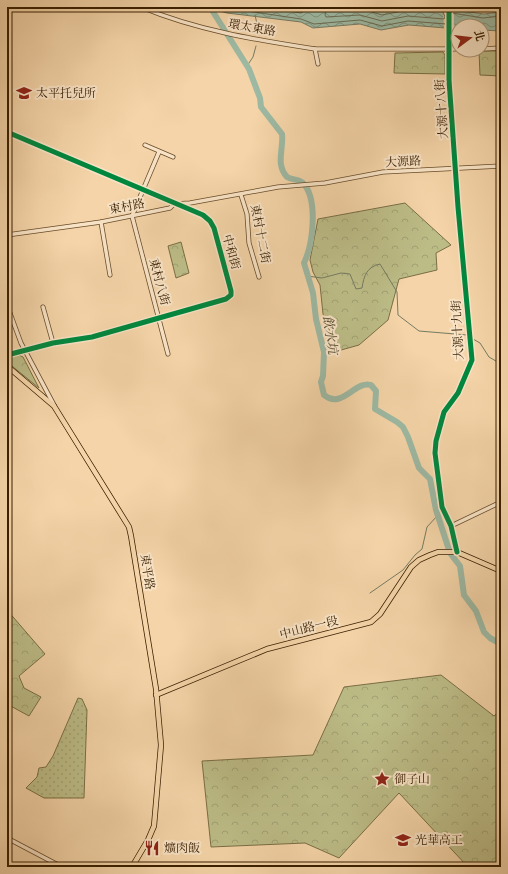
<svg xmlns="http://www.w3.org/2000/svg" width="508" height="874" viewBox="0 0 508 874" font-family="'IM FELL Double Pica','Noto Serif TC',serif">
<style>
.grass{fill:url(#grass-dots);stroke:#7a6e44}
.forest{fill:url(#forest-crowns);stroke:#7a6e44}
.water{fill:url(#water-waves);stroke:#757b62}
.pier{fill:#f4d4a8}
.lines{fill:none;stroke-linecap:round;stroke-linejoin:round}
.shore{stroke:#6b6c52;stroke-width:1}
.stream{stroke:#757b62;stroke-width:1}
.river{stroke:#9db9a3;stroke-width:6}
.minor-casing{stroke:#684c2a;stroke-width:5}
.major-casing{stroke:#391f00;stroke-width:6}
.minor{stroke:#f8e3c6;stroke-width:3.5}
.major{stroke:#f4d4a8;stroke-width:4.5}
.cycleway-casing{stroke:#f8e3c6;stroke-width:8}
.cycleway{stroke:#00873e;stroke-width:5}
.labels{text-anchor:middle;dominant-baseline:central;stroke-width:4;stroke-linejoin:round;paint-order:stroke}
.street-label{font-size:12px;fill:#391f00;stroke:#f8e3c6}
.poi-label{font-size:12px;fill:#391f00;stroke:#f8e3c6;text-anchor:start}
.water-label{font-size:13px;font-style:italic;fill:#574d31;stroke:#f8e3c6}
</style>
<defs>
<pattern id="grass-dots" width="8" height="8" patternUnits="userSpaceOnUse"><rect width="8" height="8" fill="#bcbc87"/><path d="M2 2h.1M6 6h.1" fill="none" stroke="#a2a173" stroke-width="1.8" stroke-linecap="round"/></pattern>
<pattern id="forest-crowns" width="20" height="18" patternUnits="userSpaceOnUse"><rect width="20" height="18" fill="#bcbc87"/><path d="M2 6a3 3 0 1 1 6 0M12 15a3 3 0 1 1 6 0" fill="none" stroke="#a2a173"/></pattern>
<pattern id="water-waves" width="16" height="10" patternUnits="userSpaceOnUse"><rect width="16" height="10" fill="#9db9a3"/><path d="M0 5q4-4 8 0t8 0" fill="none" stroke="#819682"/></pattern>
</defs>
<rect width="100%" height="100%" fill="#f4d4a8"/>
<filter id="stains"><feTurbulence type="fractalNoise" baseFrequency=".005" numOctaves="4"/><feColorMatrix values="0 0 0 0 .2 0 0 0 0 .09 0 0 0 0 .02 0 0 0 .5 -.17"/></filter>
<radialGradient id="worn" r=".72"><stop offset=".6" stop-color="#630" stop-opacity="0"/><stop offset="1" stop-color="#630" stop-opacity=".3"/></radialGradient>
<polygon class="grass" points="78,698 82,699 87,710 84,798 44,798 26,788 37,777 39,768 46,767 53,756"/>
<g class="forest">
<polygon points="479,51 501,51 501,76 480,75"/>
<polygon points="443,52 445,55 445,74 394,73 395,53"/>
<polygon points="405,203 451,245 436,253 437,270 399,279 388,320 359,345 334,352 334,342 323,314 320,285 313,272 310,260 318,219"/>
<polygon points="181,242 189,273 176,278 168,246"/>
<polygon points="19,355 23,357 39,388 7,362 7,358"/>
<polygon points="7,610 45,654 19,676 24,688 41,697 29,716 7,704"/>
<polygon points="441,675 494,716 501,710 501,867 468,867 399,793 339,858 305,843 211,847 202,761 313,755 344,687"/>
</g>
<polygon class="water" points="205,7 307,7 316,10 320,7 362,7 366,9 370,7 432,7 484,14 501,12 501,31 482,30 482,26 458,26 458,29 409,25 381,30 360,24 313,28 301,22 227,13"/>
<polygon class="pier" points="443,7 454,7 454,30 444,30"/>
<g class="lines">
<g class="shore">
<polyline points="220,7 301,19 314,24 360,20 382,26 408,21 446,24"/>
<polyline points="259,7 301,13 303,12 302,7"/>
<polyline points="327,7 325,15 326,17 360,15 382,21 408,16 444,19 445,17 441,7"/>
<polyline points="333,7 335,10 362,9 382,15 408,10 434,12 435,7"/>
<polyline points="452,13 483,18 501,16"/>
</g>
<g class="stream">
<polyline points="255,15 259,33"/>
<polyline points="247,66 253,57 256,46"/>
<path d="M307,276L322,278L341,273L350,274L356,289L362,288C364,275 367,267 380,264L397,292L398,315L419,331L467,335"/>
<polyline points="473,339 480,343 489,357 501,364"/>
<polyline points="370,593 403,570 415,555 422,549 427,527 438,515"/>
</g>
<path class="river" d="M210,7L249,69L260,98L261,107L282,134C284,149 275,164 287,177C292,180 301,179 304,184C318,201 313,244 304,263L313,293L316,319L324,352L323,376L321,382L324,395C342,410 355,380 371,385L376,391L375,409L397,422L403,427L408,437L419,468L430,479L436,510L450,553L460,566L464,595L476,611L484,632L490,638L501,644"/>
<defs>
<g id="minor">
<path d="M141,7C196,30 256,40 315,49"/>
<polyline points="449,7 449,80 458,207 472,360 458,393 444,412 436,441 435,453 442,507 451,526 457,552"/>
<polyline points="482,49 501,48"/>
<polyline points="318,64 315,49 458,49"/>
<polyline points="7,132 203,215 210,221 214,228 231,291 231,295 226,299 92,337 53,343 7,355"/>
<polyline points="145,145 173,157"/>
<polyline points="159,152 132,216 168,354"/>
<polyline points="241,195 247,214 249,243 259,277"/>
<polyline points="101,222 110,275"/>
<polyline points="7,235 101,222 170,208 174,204 190,203 278,187 325,183 383,172 501,166"/>
<polyline points="7,305 21,343 54,405"/>
<polyline points="43,307 53,343"/>
<polyline points="451,526 501,502"/>
<polyline points="7,838 62,867"/>
</g>
<g id="major">
<polyline points="7,366 54,406 129,527 131,536 156,689 161,745 154,826 148,840 132,867"/>
<polyline points="156,695 267,649 371,622 380,614 411,567 419,560 430,555 438,552 457,552 501,571"/>
</g>
</defs>
<use href="#minor" class="minor-casing"/>
<use href="#major" class="major-casing"/>
<use href="#minor" class="minor"/>
<use href="#major" class="major"/>
<defs>
<g id="cycleway">
<polyline points="449,7 449,80 458,207 472,360 458,393 444,412 436,441 435,453 442,507 451,526 457,552"/>
<polyline points="7,132 203,215 210,221 214,228 231,291 231,295 226,299 92,337 53,343 7,355"/>
</g>
</defs>
<use href="#cycleway" class="cycleway-casing"/>
<use href="#cycleway" class="cycleway"/>
</g>
<defs>
<symbol id="school-bare" viewBox="-9 -9 18 18"><path d="M0-5L7-2L0 1L-7-2ZM-4 1L0 2.5L4 1V4Q0 6-4 4Z" fill="#8f2418" stroke="#f8e3c6" stroke-width="2.5" paint-order="stroke"/></symbol>
<symbol id="sight-bare" viewBox="-9 -9 18 18"><path d="M0-6L1.8-2.2L6-1.7L2.9 1.2L3.7 5.4L0 3.3L-3.7 5.4L-2.9 1.2L-6-1.7L-1.8-2.2Z" fill="#8f2418" stroke="#f8e3c6" stroke-width="2.5" paint-order="stroke"/></symbol>
<symbol id="restaurant-bare" viewBox="-9 -9 18 18"><path d="M-5-6h1v4h1v-4h1v4h1v-4h1v5L-1.5 .5V6h-2V.5L-5-1ZM5-6V6H3V1.5H1.5Q1.5-4 5-6Z" fill="#8f2418" stroke="#f8e3c6" stroke-width="2.5" paint-order="stroke"/></symbol>
</defs>
<g fill-rule="evenodd">
<use href="#school-bare" x="13" y="82" width="22" height="22"/>
<use href="#sight-bare" x="371" y="768" width="22" height="22"/>
<use href="#school-bare" x="392" y="829" width="22" height="22"/>
<use href="#restaurant-bare" x="141" y="837" width="22" height="22"/>
</g>
<g class="labels">
<g class="street-label">
<text transform="translate(252 28) rotate(10)">環太東路</text>
<text transform="translate(442 109) rotate(-94)">大源十八街</text>
<text transform="translate(403 162) rotate(-3)">大源路</text>
<text transform="translate(127 207) rotate(-11)">東村路</text>
<text transform="translate(260 234) rotate(79)">東村十二街</text>
<text transform="translate(231 252) rotate(74)">中和街</text>
<text transform="translate(159 282) rotate(75)">東村八街</text>
<text transform="translate(458 330) rotate(-93)">大源十九街</text>
<text transform="translate(147 572) rotate(81)">東平路</text>
<text transform="translate(309 628) rotate(-14)">中山路一段</text>
</g>
<g class="poi-label">
<text x="36" y="93">太平托兒所</text>
<text x="394" y="779">御子山</text>
<text x="415" y="840">光華高工</text>
<text x="164" y="848">爌肉飯</text>
</g>
<g class="water-label">
<text transform="translate(330 335) rotate(81)">飲水坑</text>
</g>
</g>
<rect width="508" height="874" fill="none" stroke="#f4d4a8" stroke-width="24"/>
<rect x="8" y="8" width="492" height="858" fill="none" stroke="#391f00" stroke-width="2"/>
<rect x="12" y="12" width="484" height="850" fill="none" stroke="#391f00"/>
<g transform="translate(470 38) rotate(75)"><circle r="19" fill="#f8e3c6" stroke="#ac9577"/>
<path d="M0-3L7 15L0 10L-7 15Z" fill="#8f2418"/>
<text y="-6" font-size="11" font-weight="bold" text-anchor="middle" fill="#391f00">北</text>
</g>
<rect width="100%" height="100%" filter="url(#stains)"/>
<rect width="100%" height="100%" fill="url(#worn)"/>
</svg>
